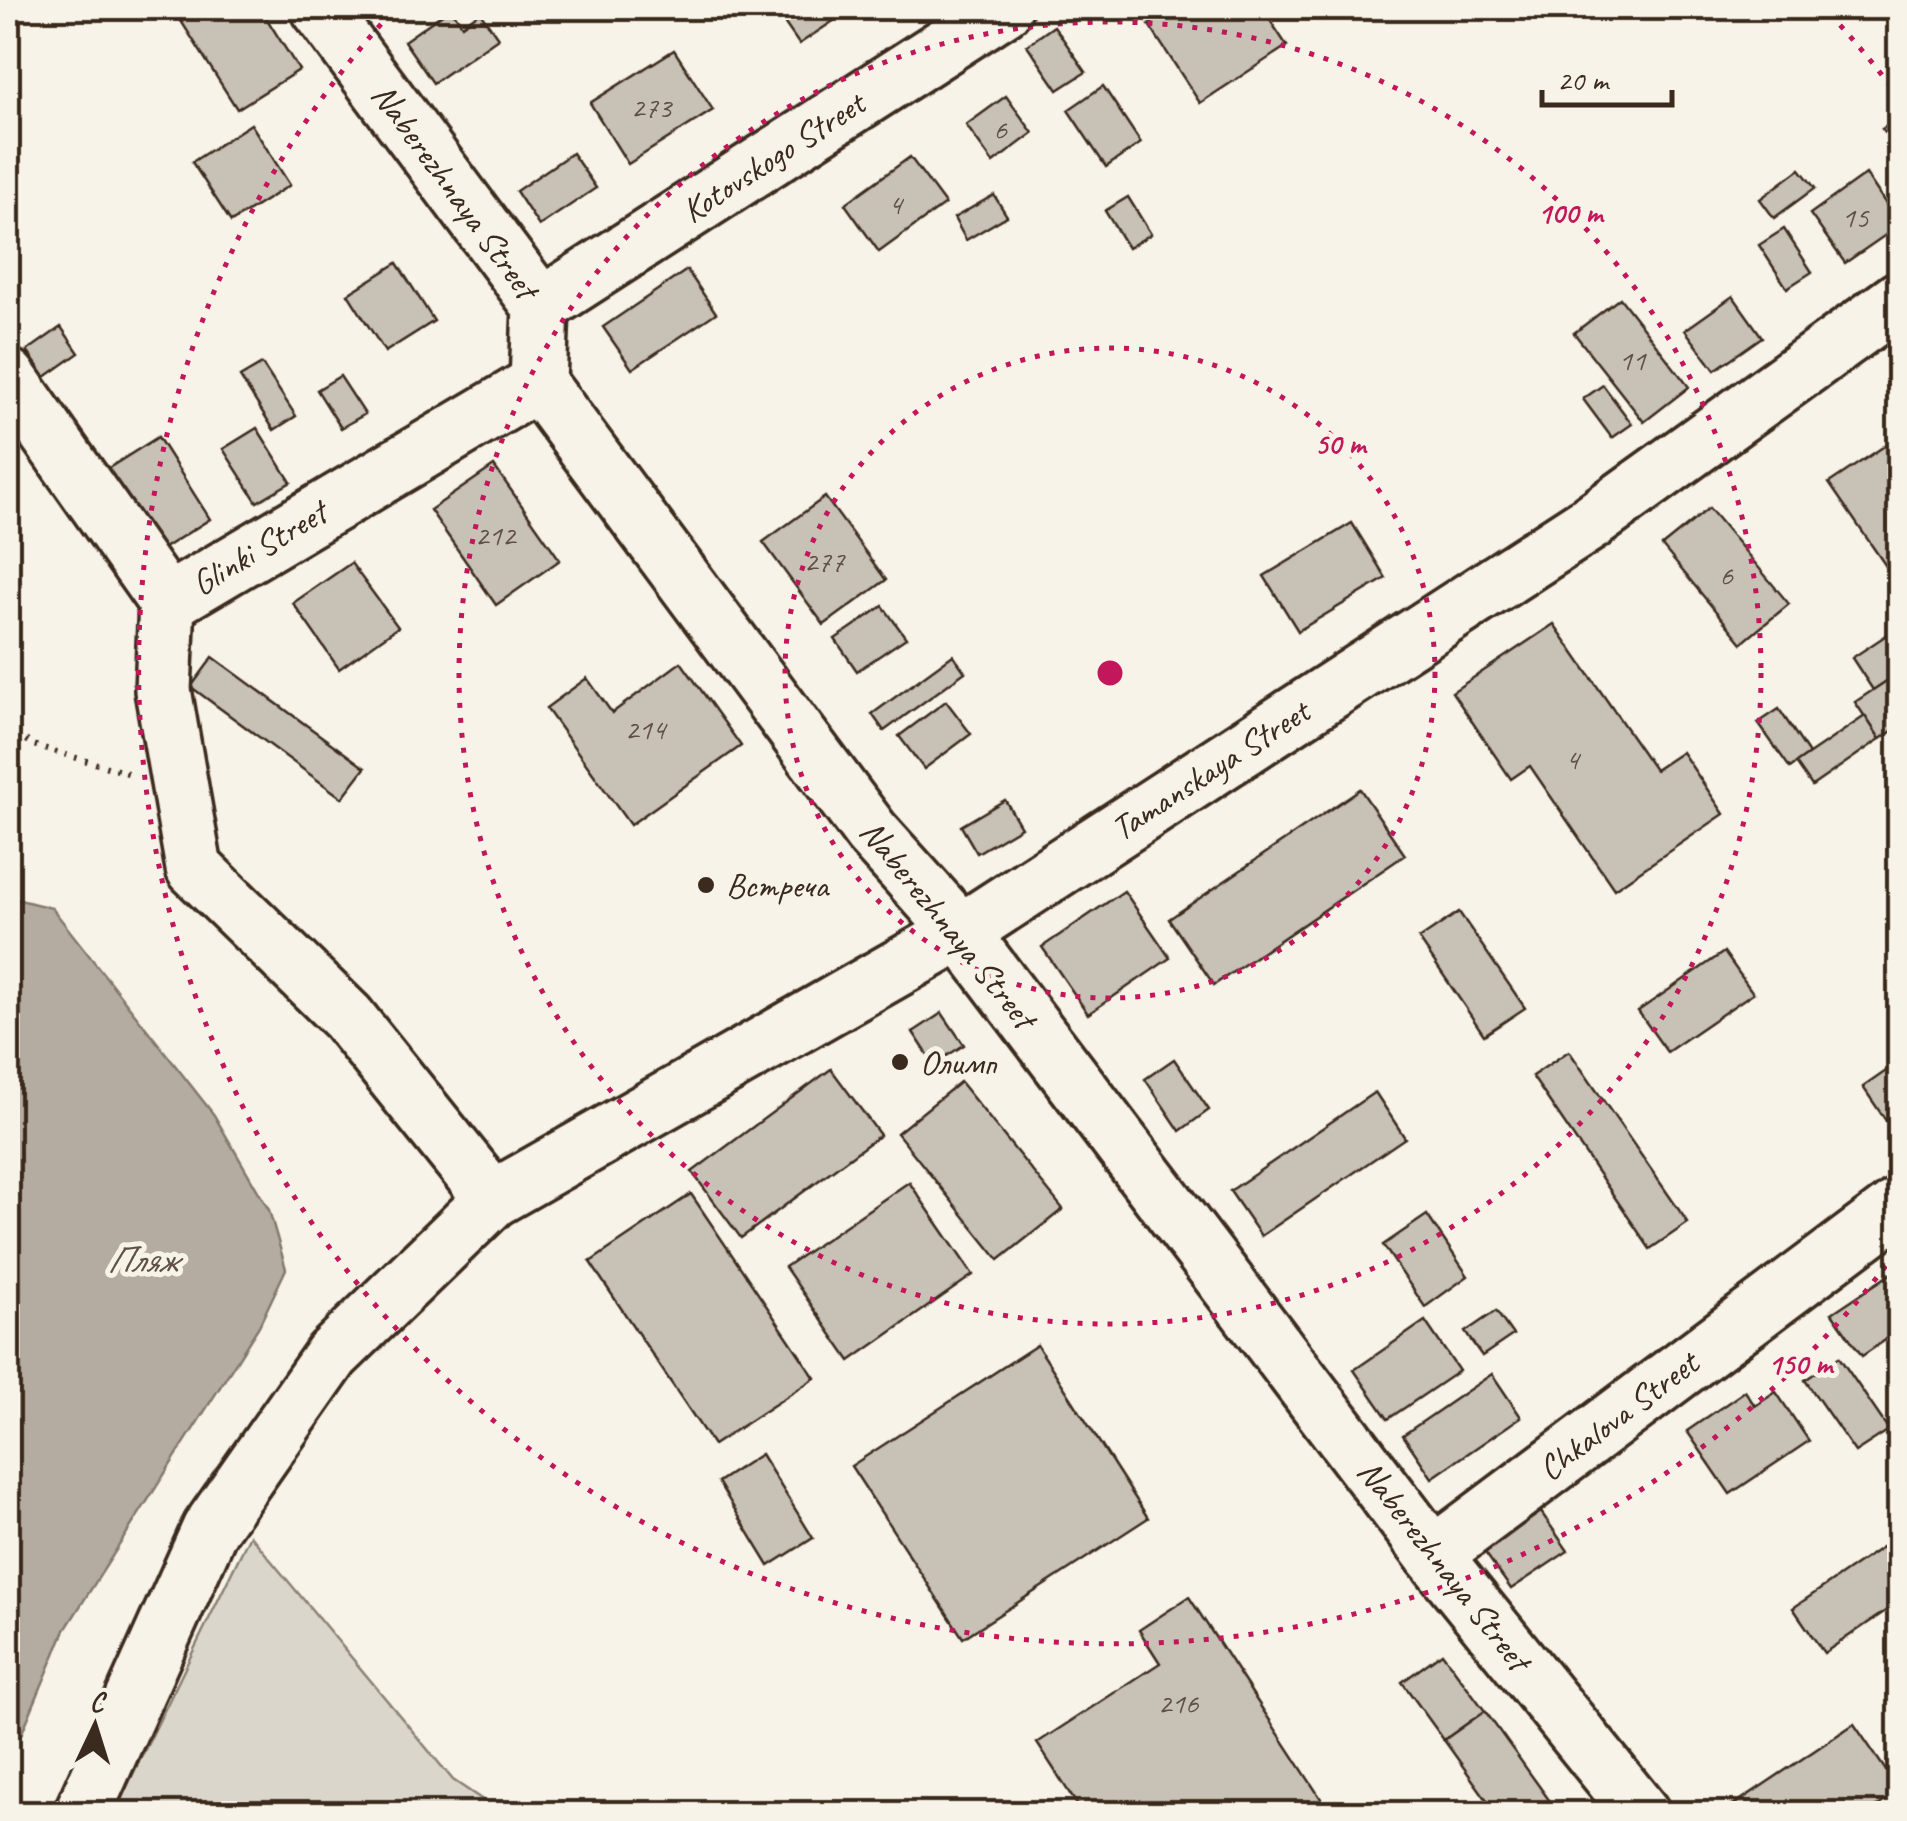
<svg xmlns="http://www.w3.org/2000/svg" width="1907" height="1821" viewBox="0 0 1907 1821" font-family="Caveat,sans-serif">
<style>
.green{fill:#dbd6cb;stroke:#8b8074;stroke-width:2.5}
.water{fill:#b4aca0;stroke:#84786c;stroke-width:2.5}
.building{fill:#c8c1b6;stroke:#3b2a1e;stroke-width:2.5}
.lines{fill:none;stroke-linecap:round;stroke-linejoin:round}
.minor-casing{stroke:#3b2a1e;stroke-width:62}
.path{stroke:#3b2a1e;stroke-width:6;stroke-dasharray:2.5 8;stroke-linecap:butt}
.minor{stroke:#f7f3e8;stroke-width:55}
.ring{fill:none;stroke:#c2185b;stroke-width:5;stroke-dasharray:5 10}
.poi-dot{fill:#3b2a1e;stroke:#f7f3e8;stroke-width:4}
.labels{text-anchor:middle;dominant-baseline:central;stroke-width:10;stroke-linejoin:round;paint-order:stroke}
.number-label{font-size:30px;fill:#5e5044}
.street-label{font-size:35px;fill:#3b2a1e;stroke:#f7f3e8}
.poi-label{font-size:35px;fill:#3b2a1e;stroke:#f7f3e8;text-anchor:start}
.water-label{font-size:38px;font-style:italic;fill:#5f5145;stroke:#f7f3e8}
.centre{fill:#c2185b;stroke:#f7f3e8;stroke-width:5}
.ring-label{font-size:30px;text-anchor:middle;font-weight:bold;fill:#c2185b;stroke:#f7f3e8;stroke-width:10;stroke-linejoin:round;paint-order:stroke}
</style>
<rect width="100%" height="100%" fill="#f7f3e8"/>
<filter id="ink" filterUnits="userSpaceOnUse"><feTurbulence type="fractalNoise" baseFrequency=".01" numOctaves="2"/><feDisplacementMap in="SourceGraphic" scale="20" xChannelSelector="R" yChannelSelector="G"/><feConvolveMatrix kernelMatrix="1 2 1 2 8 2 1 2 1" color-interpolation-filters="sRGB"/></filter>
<g filter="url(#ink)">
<polygon class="green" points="250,1535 453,1780 502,1813 114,1813"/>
<polygon class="water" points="8,897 52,908 214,1115 269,1210 286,1269 259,1326 65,1630 8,1766"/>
<g class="building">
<polygon points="202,8 260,8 299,70 237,109 181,21"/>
<polygon points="451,8 462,25 480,12 498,38 433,83 404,41"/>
<polygon points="774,8 835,8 841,16 799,44"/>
<polygon points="1176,8 1262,8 1287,46 1200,103 1149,25"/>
<polygon points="1054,26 1086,72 1058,90 1027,45"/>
<polygon points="674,50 713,110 628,164 590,103"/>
<polygon points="1103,86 1141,143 1106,167 1068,110"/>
<polygon points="1006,96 1033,133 993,163 966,125"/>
<polygon points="1900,118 1900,155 1882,129"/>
<polygon points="251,124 290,185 231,222 192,162"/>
<polygon points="572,153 596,188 539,226 516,191"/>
<polygon points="910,157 945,204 879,252 845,204"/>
<polygon points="1800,169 1815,188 1774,218 1760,199"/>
<polygon points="1866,174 1900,225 1845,263 1810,214"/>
<polygon points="994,195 1007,216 966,240 954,218"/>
<polygon points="1128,197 1151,234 1128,248 1105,211"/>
<polygon points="1784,229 1812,272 1787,288 1759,245"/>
<polygon points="397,263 434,321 385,352 348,294"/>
<polygon points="687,270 716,313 632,369 603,327"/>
<polygon points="1733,296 1762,337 1715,370 1685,330"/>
<polygon points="1620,298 1689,387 1644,422 1574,333"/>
<polygon points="61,327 79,353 45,377 27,351"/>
<polygon points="262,364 296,416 274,430 240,377"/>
<polygon points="340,376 365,414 341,428 317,390"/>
<polygon points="1603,385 1632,424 1612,438 1583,399"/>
<polygon points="257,428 291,482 257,502 223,449"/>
<polygon points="158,437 210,519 156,553 104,471"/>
<polygon points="1892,441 1900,452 1900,566 1890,572 1829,483"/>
<polygon points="494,466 560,560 496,605 430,510"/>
<polygon points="825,497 886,580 824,625 763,542"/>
<polygon points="1709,508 1789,604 1742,643 1662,546"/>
<polygon points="1352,523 1386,578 1298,631 1264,576"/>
<polygon points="351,563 398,627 339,669 293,603"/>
<polygon points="883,606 906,638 857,671 835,639"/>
<polygon points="1554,624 1655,770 1682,752 1724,814 1614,889 1530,766 1511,779 1452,692"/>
<polygon points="1900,626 1900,672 1873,690 1852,658"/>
<polygon points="953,655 965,672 884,731 872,714"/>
<polygon points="213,657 365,768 342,798 191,687"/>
<polygon points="681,662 741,746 630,825 546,708 587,678 612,713"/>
<polygon points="1900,672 1900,726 1880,739 1855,702"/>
<polygon points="946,701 971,734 924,769 899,736"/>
<polygon points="1779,709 1809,754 1790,768 1758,723"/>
<polygon points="1865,716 1880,739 1812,786 1796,763"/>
<polygon points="1360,789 1405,855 1214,985 1169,919"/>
<polygon points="1005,800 1021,827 977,853 961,826"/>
<polygon points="1124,891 1170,958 1088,1014 1042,947"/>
<polygon points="1459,912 1525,1008 1484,1035 1419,939"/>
<polygon points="1724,952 1753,993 1667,1052 1638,1011"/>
<polygon points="942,1013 964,1045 934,1064 913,1032"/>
<polygon points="1569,1051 1688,1223 1650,1249 1532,1076"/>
<polygon points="1174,1059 1209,1110 1180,1131 1145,1079"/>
<polygon points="1899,1062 1900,1136 1897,1137 1863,1087"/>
<polygon points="831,1069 880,1135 741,1238 692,1172"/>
<polygon points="960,1082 1063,1209 999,1260 897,1133"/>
<polygon points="1375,1092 1405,1138 1261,1236 1230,1191"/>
<polygon points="909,1182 973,1275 850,1361 785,1267"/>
<polygon points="691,1194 815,1378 713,1445 590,1262"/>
<polygon points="1427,1215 1468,1276 1425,1307 1383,1245"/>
<polygon points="1895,1271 1900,1277 1900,1330 1862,1356 1832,1313"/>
<polygon points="1496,1311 1513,1335 1482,1356 1465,1332"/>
<polygon points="1425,1321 1459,1371 1388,1419 1354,1370"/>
<polygon points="1037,1345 1148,1518 963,1638 851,1466"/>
<polygon points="1839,1357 1889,1430 1855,1452 1805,1380"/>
<polygon points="1492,1374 1521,1417 1432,1478 1403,1435"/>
<polygon points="1745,1391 1755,1406 1776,1392 1809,1441 1730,1494 1687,1431"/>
<polygon points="761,1454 813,1538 769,1566 718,1482"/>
<polygon points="1541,1512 1568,1551 1511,1589 1484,1551"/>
<polygon points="1882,1547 1900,1573 1900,1601 1824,1653 1793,1608"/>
<polygon points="1189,1597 1331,1814 1083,1814 1037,1743 1160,1663 1139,1630"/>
<polygon points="1442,1653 1485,1711 1444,1740 1402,1682"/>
<polygon points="1485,1711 1557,1811 1553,1814 1497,1814 1444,1740"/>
<polygon points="1854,1724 1900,1791 1866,1814 1728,1814 1726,1810"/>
</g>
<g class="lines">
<defs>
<g id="minor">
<polyline points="319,8 541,306 538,383 871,832 961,932 1433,1555 1642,1814"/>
<polyline points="541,306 1004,8"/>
<polyline points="8,377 167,603 538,383"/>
<polyline points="167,603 163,690 194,868 347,1017 493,1199"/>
<polyline points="1433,1555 1900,1205"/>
<polyline points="82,1814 210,1529 332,1355 493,1199 961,932 1591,522 1900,299"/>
</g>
</defs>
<use href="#minor" class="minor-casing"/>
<polyline class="path" points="8,729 33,745 131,774"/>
<use href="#minor" class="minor"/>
</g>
</g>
<g class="ring">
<circle cx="1110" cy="673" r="325"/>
<circle cx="1110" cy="673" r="651"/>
<path d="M1895 1254A976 976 0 1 1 390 14M1830 14A976 976 0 0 1 1895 92"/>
</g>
<g class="poi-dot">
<circle cx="706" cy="885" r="10"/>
<circle cx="900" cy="1062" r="10"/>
</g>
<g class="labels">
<g class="number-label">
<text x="651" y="107">273</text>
<text x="1000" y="129">6</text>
<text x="895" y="204">4</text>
<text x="1855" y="217">15</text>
<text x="1632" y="360">11</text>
<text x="495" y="535">212</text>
<text x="824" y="561">277</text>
<text x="1726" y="575">6</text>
<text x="645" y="729">214</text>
<text x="1572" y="759">4</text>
<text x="1178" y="1703">216</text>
</g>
<g class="street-label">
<text transform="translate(773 157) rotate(-33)">Kotovskogo Street</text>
<text transform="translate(455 191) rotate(54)">Naberezhnaya Street</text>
<text transform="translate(259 548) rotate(-31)">Glinki Street</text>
<text transform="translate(1210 770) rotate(-33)">Tamanskaya Street</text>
<text transform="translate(948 924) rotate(51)">Naberezhnaya Street</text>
<text transform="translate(1618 1416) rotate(-37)">Chkalova Street</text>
<text transform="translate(1444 1565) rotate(52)">Naberezhnaya Street</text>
</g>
<g class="poi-label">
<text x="726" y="885">Встреча</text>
<text x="920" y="1062">Олимп</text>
</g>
<g class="water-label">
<text x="142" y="1259">Пляж</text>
</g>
</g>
<circle cx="1110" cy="673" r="15" class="centre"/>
<g class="ring-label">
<text x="1570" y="223">100 m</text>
<text x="1340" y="454">50 m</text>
<text x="1800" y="1374">150 m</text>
</g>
<rect width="1907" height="1821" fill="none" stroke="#f7f3e8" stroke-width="40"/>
<rect x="20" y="20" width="1867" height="1781" fill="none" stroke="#3b2a1e" stroke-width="4" filter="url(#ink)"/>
<g transform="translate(95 1726) rotate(4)" stroke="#f7f3e8" stroke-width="8" paint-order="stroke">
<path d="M0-8L18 38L0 25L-18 38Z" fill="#3b2a1e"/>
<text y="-15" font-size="28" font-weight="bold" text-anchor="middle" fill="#3b2a1e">С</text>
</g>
<path d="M1542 90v15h130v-15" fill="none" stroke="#3b2a1e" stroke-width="5"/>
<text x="1557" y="90" font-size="30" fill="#3b2a1e" stroke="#f7f3e8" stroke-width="8" paint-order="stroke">20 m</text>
</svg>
